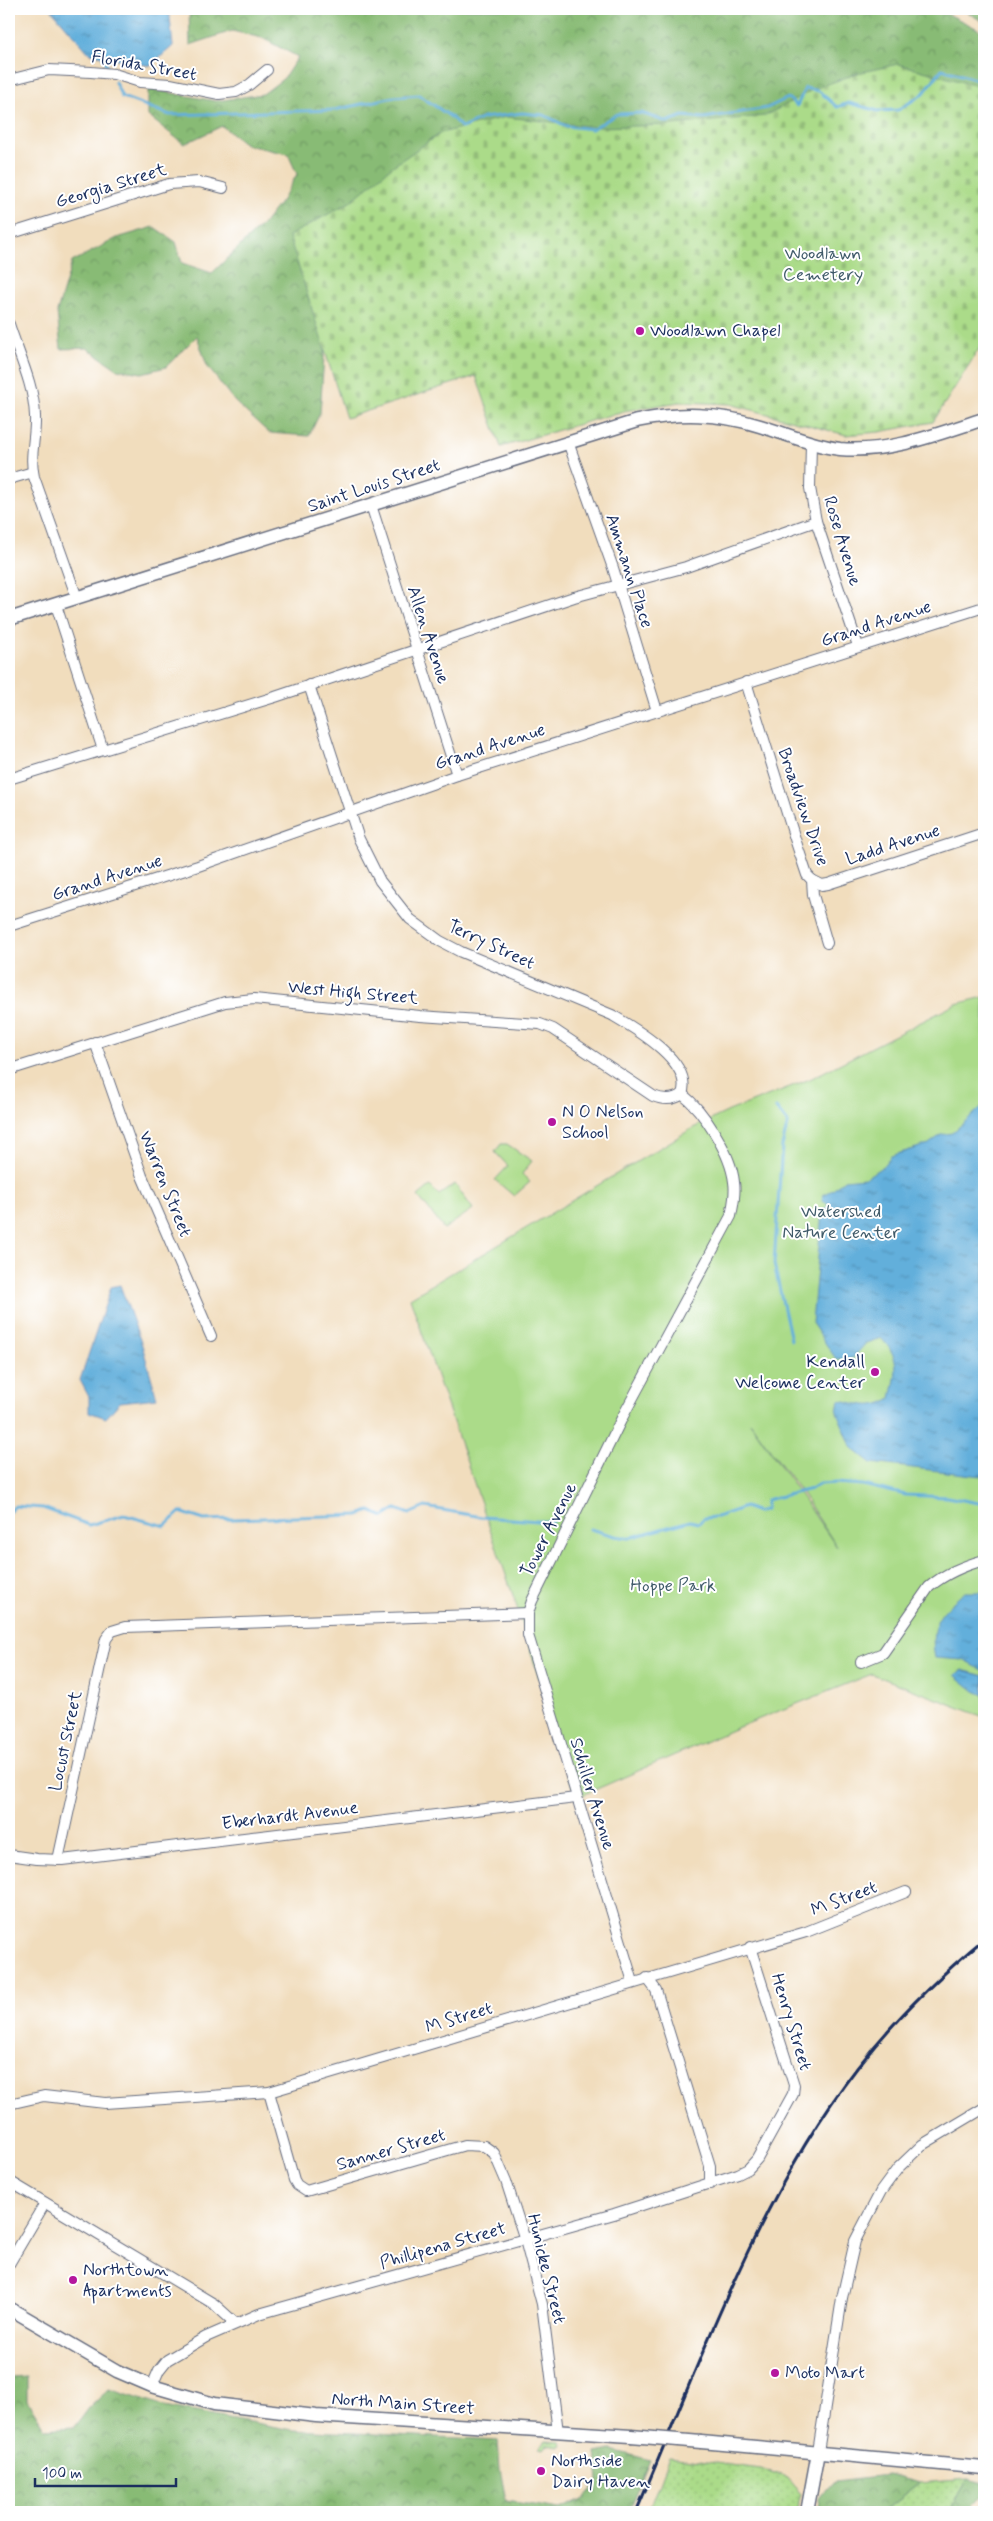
<svg xmlns="http://www.w3.org/2000/svg" width="993" height="2521" viewBox="0 0 993 2521" font-family="Mynerve,sans-serif">
<style>
.grass{fill:url(#grass-dots);stroke:#638574}
.forest{fill:url(#forest-crowns);stroke:#52756a}
.cemetery{fill:url(#cemetery-stones);stroke:#638574}
.park{fill:#abdb89;stroke:#638574;fill-rule:evenodd}
.water{fill:url(#water-ripples);stroke:#3e6f9c}
.lines{fill:none;stroke-linecap:round;stroke-linejoin:round}
.stream{stroke:#62afdb;stroke-width:3}
.minor-casing{stroke:#666c7f;stroke-width:12}
.major-casing{stroke:#666c7f;stroke-width:15}
.minor{stroke:#fff;stroke-width:10}
.major{stroke:#fff;stroke-width:12}
.rail{stroke:#1b2f5e;stroke-width:3}
.major-bridge-casing{stroke:#666c7f;stroke-width:15;stroke-linecap:butt}
.major-bridge{stroke:#fff;stroke-width:12}
.poi-dot{fill:#b5179e;stroke:#fff;stroke-width:2}
.labels{text-anchor:middle;dominant-baseline:central;stroke-width:4;stroke-linejoin:round;paint-order:stroke}
.street-label{font-size:18px;fill:#1b2f5e;stroke:#fff}
.park-label{font-size:18px;fill:#3f5a69;stroke:#fff}
.poi-label{font-size:18px;fill:#1b2f5e;stroke:#fff;text-anchor:start}
</style>
<defs>
<pattern id="grass-dots" width="8" height="8" patternUnits="userSpaceOnUse" patternTransform="scale(1.25)"><rect width="8" height="8" fill="#abdb89"/><path d="M2 2h.1M6 6h.1" fill="none" stroke="#93bc79" stroke-width="1.8" stroke-linecap="round"/></pattern>
<pattern id="forest-crowns" width="20" height="18" patternUnits="userSpaceOnUse" patternTransform="scale(1.25)"><rect width="20" height="18" fill="#88bb75"/><path d="M2 6a3 3 0 1 1 6 0M12 15a3 3 0 1 1 6 0" fill="none" stroke="#6e9863"/></pattern>
<pattern id="cemetery-stones" width="16" height="16" patternUnits="userSpaceOnUse" patternTransform="scale(1.25)"><rect width="16" height="16" fill="#abdb89"/><path d="M2 7V4a2 2 0 0 1 4 0v3zM10 15v-3a2 2 0 0 1 4 0v3z" fill="#93bc79"/></pattern>
<pattern id="water-ripples" width="26" height="14" patternUnits="userSpaceOnUse" patternTransform="scale(1.25)"><rect width="26" height="14" fill="#62afdb"/><path d="M2 4q2-2 4 0t4 0M15 11q2-2 4 0t4 0" fill="none" stroke="#508fb5"/></pattern>
</defs>
<rect width="100%" height="100%" fill="#fff"/>
<filter id="ink" filterUnits="userSpaceOnUse"><feTurbulence type="fractalNoise" baseFrequency=".02" numOctaves="2"/><feDisplacementMap in="SourceGraphic" scale="10" xChannelSelector="R" yChannelSelector="G"/><feConvolveMatrix kernelMatrix="1 2 1 2 8 2 1 2 1" color-interpolation-filters="sRGB"/></filter>
<filter id="wash" filterUnits="userSpaceOnUse"><feTurbulence type="fractalNoise" baseFrequency=".0096" numOctaves="4" result="noise"/><feDisplacementMap in="SourceGraphic" scale="20" xChannelSelector="R" yChannelSelector="G"/><feGaussianBlur stdDeviation="1.12" result="paint"/><feColorMatrix in="noise" values="0 0 0 0 0 0 0 0 0 0 0 0 0 0 0 0 0 1.4 0 .05"/><feComposite in="paint" operator="in"/></filter>
<g filter="url(#wash)">
<rect width="100%" height="100%" fill="#f1ddbd"/>
<g class="grass">
<polygon points="545,2441 560,2442 562,2446 560,2447 547,2445 544,2449 539,2448"/>
<polygon points="669,2457 761,2469 785,2476 801,2494 796,2512 648,2512"/>
<polygon points="968,2479 949,2512 882,2512 920,2483"/>
</g>
<g class="forest">
<polygon points="189,9 938,9 984,32 984,139 326,329 320,413 309,436 269,433 235,402 207,366 197,336 166,367 142,373 117,369 87,348 61,349 57,312 72,262 117,238 154,227 176,242 182,263 212,273 265,222 282,200 297,174 288,154 247,145 222,126 184,144 148,116 148,89 216,101 263,94 284,78 298,57 262,38 232,31 190,45"/>
<polygon points="961,9 984,9 984,22"/>
<polygon points="27,2377 27,2400 45,2429 75,2427 89,2408 109,2389 159,2405 293,2430 498,2440 500,2469 506,2501 561,2509 584,2498 599,2481 596,2453 612,2450 650,2460 628,2512 9,2512 9,2378"/>
<polygon points="887,2475 920,2483 882,2512 819,2512 820,2498 835,2481"/>
<polygon points="968,2479 984,2483 984,2495 967,2512 949,2512"/>
</g>
<polygon class="cemetery" points="898,64 984,88 984,341 933,422 879,432 846,435 730,404 679,402 624,411 501,447 476,376 346,418 289,236 350,202 393,166 441,133 506,117 597,127 672,125 765,116 814,89 858,73"/>
<g class="park">
<path d="M984,997V1717L872,1674L739,1727L576,1798L515,1601L410,1298L693,1128L729,1111L810,1079L956,1004ZM750,1422L804,1496L837,1547L834,1543Z"/>
<polygon points="501,1144 507,1144 532,1161 522,1174 530,1182 514,1196 495,1180 508,1166 495,1152"/>
<polygon points="455,1184 473,1209 444,1229 418,1196 430,1186 439,1195"/>
</g>
<g class="water">
<polygon points="51,9 169,9 173,46 150,66 89,53"/>
<path d="M984,1105V1474L981,1476L871,1463L852,1448L837,1412L839,1400C858,1403 874,1411 891,1398C897,1371 901,1359 881,1338L866,1343L853,1358L836,1359L812,1323L822,1212L830,1204L822,1201L823,1195L833,1190L844,1180L865,1178L882,1167L891,1156L929,1144L941,1135L952,1133Z"/>
<polygon points="120,1285 142,1345 157,1398 120,1402 106,1418 89,1412 89,1397 80,1380 111,1287"/>
<path d="M965,1592H984V1671L963,1660L935,1658C929,1623 939,1613 965,1592Z"/>
<polygon points="962,1670 984,1676 984,1695 975,1691 955,1675"/>
</g>
<g class="lines">
<g class="stream">
<polyline points="102,55 107,66"/>
<polyline points="115,82 122,97 170,115 334,110 394,97 419,95 451,117 462,128 483,118 522,113 544,115 566,126 592,129 617,114 641,113 667,122 683,116 704,118 767,108 788,98 797,106 805,88 819,91 837,107 849,103 878,111 898,110 923,94 942,69 984,82"/>
<polyline points="776,1108 788,1123 782,1146 774,1264 791,1340"/>
<polyline points="9,1512 15,1506 43,1508 89,1525 124,1515 165,1526 180,1512 204,1520 359,1515 370,1511 384,1517 396,1509 409,1514 425,1507 482,1517 553,1522"/>
<polyline points="590,1529 615,1536 629,1538 690,1521 699,1523 704,1518 717,1517 745,1507 758,1512 766,1509 766,1500 811,1489 819,1484 836,1483 863,1485 906,1495 947,1497 984,1504"/>
</g>
</g>
</g>
<g filter="url(#ink)">
<g class="lines">
<defs>
<g id="minor">
<polyline points="9,80 49,70 91,72 114,74 140,82 170,84 219,94 236,92 249,85 267,70"/>
<polyline points="9,234 169,184 199,182 223,188"/>
<path d="M9,324C18,353 34,385 35,416C36,438 29,456 34,477L77,598"/>
<polyline points="568,442 613,568 657,711"/>
<polyline points="811,443 810,488 816,521 858,646"/>
<polyline points="9,479 33,472"/>
<polyline points="371,505 457,775"/>
<polyline points="56,605 103,750"/>
<polyline points="746,682 796,842 807,875 812,880 813,895 827,943"/>
<path d="M309,685L359,839L380,881L410,919L440,941L461,952L612,1015C634,1028 694,1062 682,1094"/>
<polyline points="9,779 275,697 574,597 686,567 816,521"/>
<polyline points="812,880 822,885 828,884 984,833"/>
<polyline points="9,926 198,866 457,775 984,607"/>
<polyline points="95,1042 142,1176 211,1336"/>
<path d="M9,1070L225,1002L254,999L420,1016L540,1024L553,1029L653,1096C663,1100 673,1101 682,1094"/>
<path d="M861,1662L883,1653L929,1587C946,1573 963,1566 984,1560"/>
<polyline points="9,1855 37,1859 62,1860 576,1798"/>
<polyline points="58,1860 106,1639 112,1631 125,1627 528,1613"/>
<polyline points="647,1978 656,1990 710,2166 710,2184"/>
<path d="M633,1982L528,1635V1613L532,1601L623,1416L731,1216C733,1205 736,1194 734,1182C731,1154 704,1111 682,1094"/>
<polyline points="269,2092 294,2180 297,2185 306,2191 465,2145 484,2146 494,2153 506,2181 525,2240 542,2304 558,2432"/>
<polyline points="9,2104 44,2096 105,2103 269,2092 806,1932 906,1892"/>
<polyline points="9,2181 214,2304 235,2323"/>
<polyline points="9,2264 45,2203"/>
<polyline points="152,2386 159,2370 167,2360 206,2337 259,2314 614,2214 738,2174 748,2169 757,2159 793,2094 794,2085 750,1947"/>
<polyline points="818,2452 842,2298 855,2241 881,2191 898,2168 922,2145 984,2108"/>
</g>
<g id="major">
<path d="M9,619L637,421C680,412 718,413 760,426C787,434 813,446 840,449C891,453 937,434 984,419"/>
<polyline points="9,2308 117,2371 152,2386 214,2404 316,2416 631,2436"/>
<polyline points="701,2442 984,2468"/>
<polyline points="807,2512 818,2452"/>
</g>
</defs>
<use href="#minor" class="minor-casing"/>
<use href="#major" class="major-casing"/>
<use href="#minor" class="minor"/>
<use href="#major" class="major"/>
<path class="rail" d="M636,2512C700,2363 758,2197 857,2068C894,2020 938,1977 984,1939"/>
<defs>
<polyline id="major-bridge" points="631,2436 701,2442"/>
</defs>
<use href="#major-bridge" class="major-bridge-casing"/>
<use href="#major-bridge" class="major-bridge"/>
</g>
</g>
<g class="poi-dot">
<circle cx="640" cy="331" r="5"/>
<circle cx="552" cy="1122" r="5"/>
<circle cx="875" cy="1372" r="5"/>
<circle cx="73" cy="2280" r="5"/>
<circle cx="775" cy="2373" r="5"/>
<circle cx="541" cy="2471" r="5"/>
</g>
<g class="labels">
<g class="street-label">
<text transform="translate(144 66) rotate(10)">Florida Street</text>
<text transform="translate(111 186) rotate(-17)">Georgia Street</text>
<text transform="translate(374 486) rotate(-18)">Saint Louis Street</text>
<text transform="translate(842 541) rotate(73)">Rose Avenue</text>
<text transform="translate(629 571) rotate(72)">Ammann Place</text>
<text transform="translate(876 624) rotate(-18)">Grand Avenue</text>
<text transform="translate(428 635) rotate(72)">Allen Avenue</text>
<text transform="translate(490 747) rotate(-18)">Grand Avenue</text>
<text transform="translate(803 807) rotate(71)">Broadview Drive</text>
<text transform="translate(893 845) rotate(-18)">Ladd Avenue</text>
<text transform="translate(107 878) rotate(-18)">Grand Avenue</text>
<text transform="translate(491 945) rotate(25)">Terry Street</text>
<text transform="translate(353 993) rotate(5)">West High Street</text>
<text transform="translate(165 1184) rotate(68)">Warren Street</text>
<text transform="translate(549 1530) rotate(-63)">Tower Avenue</text>
<text transform="translate(66 1741) rotate(-78)">Locust Street</text>
<text transform="translate(592 1794) rotate(73)">Schiller Avenue</text>
<text transform="translate(290 1816) rotate(-7)">Eberhardt Avenue</text>
<text transform="translate(844 1899) rotate(-21)">M Street</text>
<text transform="translate(459 2018) rotate(-17)">M Street</text>
<text transform="translate(791 2022) rotate(73)">Henry Street</text>
<text transform="translate(391 2150) rotate(-16)">Sanner Street</text>
<text transform="translate(443 2246) rotate(-16)">Phillipena Street</text>
<text transform="translate(546 2269) rotate(76)">Hunicke Street</text>
<text transform="translate(403 2404) rotate(4)">North Main Street</text>
</g>
<g class="park-label">
<text x="823" y="254">Woodlawn<tspan x="823" dy="21">Cemetery</tspan></text>
<text x="841" y="1212">Watershed<tspan x="841" dy="21">Nature Center</tspan></text>
<text x="673" y="1586">Hoppe Park</text>
</g>
<g class="poi-label">
<text x="650" y="331">Woodlawn Chapel</text>
<text x="562" y="1112">N O Nelson<tspan x="562" dy="21">School</tspan></text>
<text x="865" y="1362" text-anchor="end">Kendall<tspan x="865" dy="21">Welcome Center</tspan></text>
<text x="83" y="2270">Northtown<tspan x="83" dy="21">Apartments</tspan></text>
<text x="785" y="2373">Moto Mart</text>
<text x="551" y="2461">Northside<tspan x="551" dy="21">Dairy Haven</tspan></text>
</g>
</g>
<rect width="993" height="2521" fill="none" stroke="#fff" stroke-width="30"/>
<path d="M35 2478v8h141v-8" fill="none" stroke="#1b2f5e" stroke-width="2.5"/>
<text x="42" y="2478" font-size="15" fill="#1b2f5e" stroke="#ffffff" stroke-width="4" paint-order="stroke">100 m</text>
</svg>
